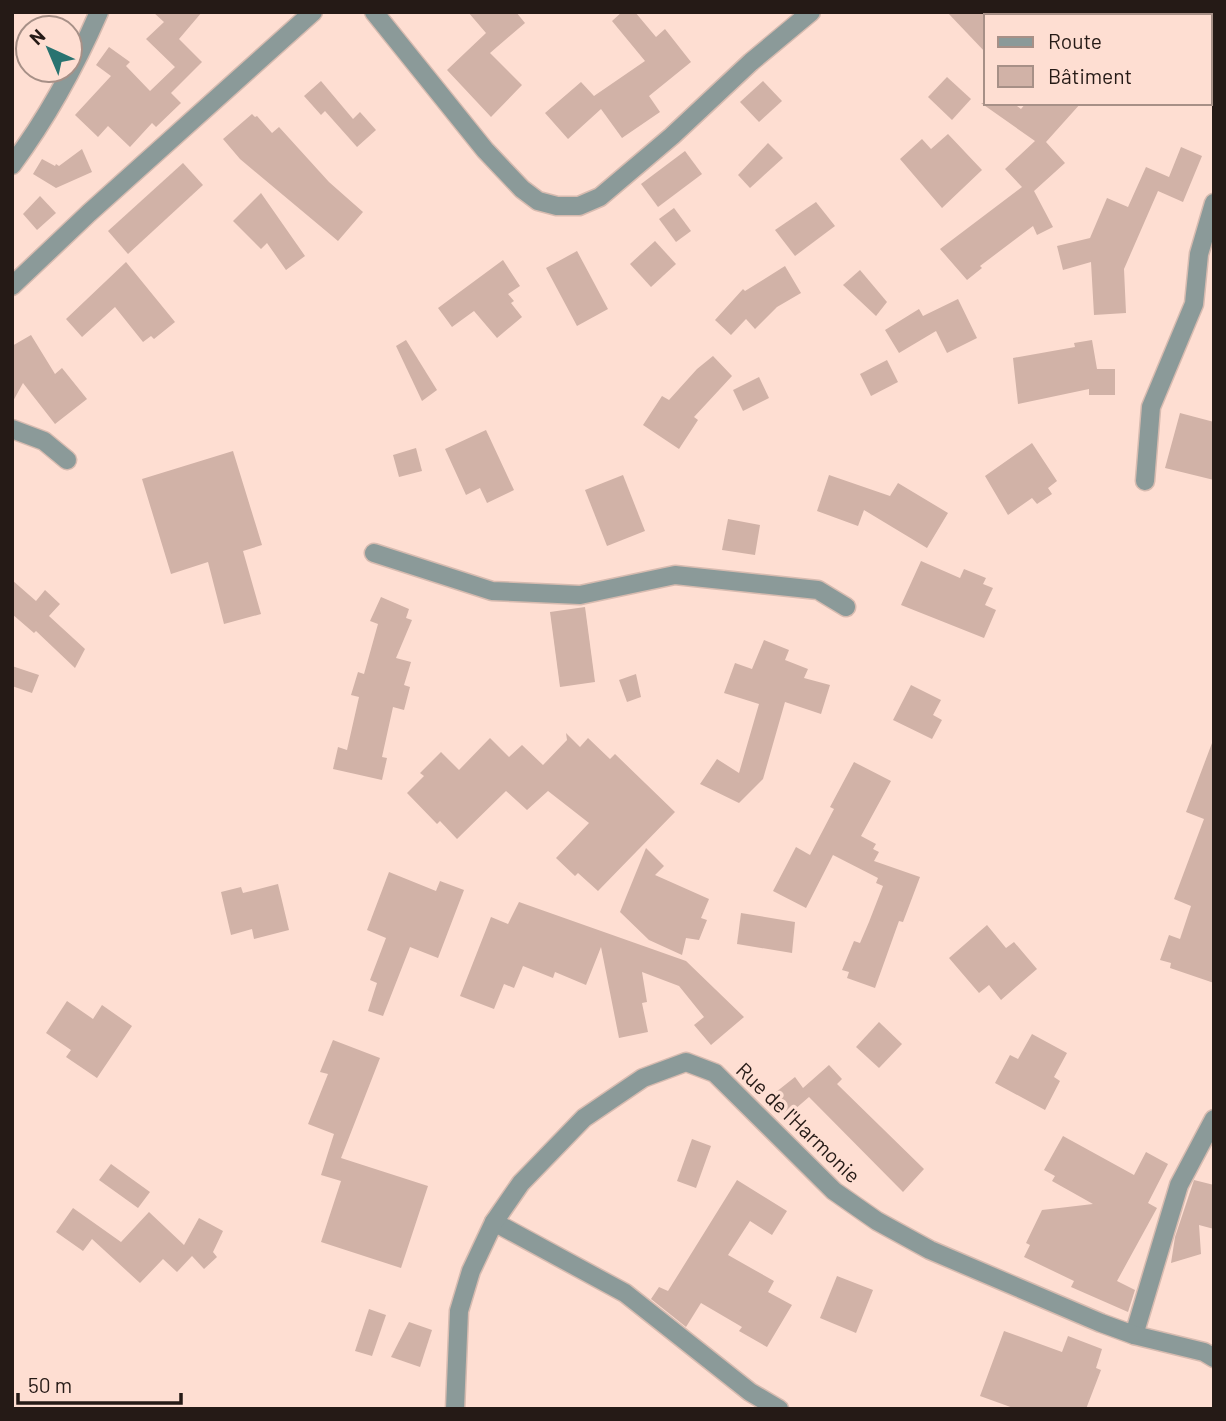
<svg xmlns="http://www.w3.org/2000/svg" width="1226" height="1421" viewBox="0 0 1226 1421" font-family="Barlow,sans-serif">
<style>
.building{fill:#d1b2a7}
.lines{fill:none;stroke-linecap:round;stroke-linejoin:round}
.street-casing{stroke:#d7bbb0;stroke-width:21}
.street{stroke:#8b9a99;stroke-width:18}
.labels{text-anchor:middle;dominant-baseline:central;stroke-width:7;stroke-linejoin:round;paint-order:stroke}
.street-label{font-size:21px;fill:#251a16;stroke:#feded2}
</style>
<rect width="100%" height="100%" fill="#feded2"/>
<g class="building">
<polygon points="153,12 202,12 179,39 202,62 171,93 181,103 156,127 152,123 130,147 108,126 98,137 75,115 111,76 96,65 109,47 130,62 126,66 150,91 175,67 146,39 164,22"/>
<polygon points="468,12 516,12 525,23 490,53 522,85 491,117 447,70 486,33"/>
<polygon points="622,12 635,12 656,37 665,29 691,62 649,96 660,112 622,138 601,109 568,139 545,113 581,82 594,96 645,61 612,21"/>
<polygon points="947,12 986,12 986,53"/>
<polygon points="947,77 971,99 952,120 928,97"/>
<polygon points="321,81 353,119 360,112 376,130 357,147 325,111 321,115 304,96"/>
<polygon points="763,81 782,101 759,122 740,102"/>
<polygon points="981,103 1013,103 1021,109 1026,103 1081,103 1046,142 1065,163 1034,191 1053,227 1037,235 1033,226 980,266 982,268 967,280 940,249 1022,187 1005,169 1035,141"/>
<polygon points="252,114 255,117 257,116 272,133 279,127 329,182 363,212 338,241 240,159 223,139"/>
<polygon points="948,134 982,170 942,208 900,159 922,139 931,149"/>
<polygon points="768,143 783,158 750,188 738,175"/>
<polygon points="1181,147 1202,156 1183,202 1158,191 1124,269 1126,313 1094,315 1091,262 1063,270 1057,246 1090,238 1107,198 1128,207 1146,167 1169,177"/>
<polygon points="82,149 92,172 56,188 33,174 42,159 55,166 56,164 59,166"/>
<polygon points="685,151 702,174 658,207 641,184"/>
<polygon points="183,163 203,185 128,254 108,231"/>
<polygon points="261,193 305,256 286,270 267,243 261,249 233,221"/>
<polygon points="40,196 56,213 37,230 23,214"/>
<polygon points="816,202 835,226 795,256 775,230"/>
<polygon points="674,208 691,231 676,242 659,219"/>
<polygon points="655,241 676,264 651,287 630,264"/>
<polygon points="577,251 608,309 577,326 546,268"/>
<polygon points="503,260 520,286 508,294 514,301 511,303 522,317 497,338 474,311 452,327 438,308"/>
<polygon points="126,262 175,322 154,339 151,336 143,342 115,307 82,337 66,319"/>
<polygon points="785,266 801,293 777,307 755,329 746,319 731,335 715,320 743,289 745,291"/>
<polygon points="860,270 887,302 876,316 843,285"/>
<polygon points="958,299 977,338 947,353 936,331 899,353 885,330 919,309 923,316"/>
<polygon points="31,335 55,374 62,368 87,399 55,424 23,383 12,403 12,346"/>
<polygon points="406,340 437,390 422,401 396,346"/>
<polygon points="1092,340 1097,369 1115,369 1115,395 1089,395 1089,389 1018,404 1013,358 1075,347 1074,343"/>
<polygon points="713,356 732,376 694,417 698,420 679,449 643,425 662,396 669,400 697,369"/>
<polygon points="887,360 898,382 871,396 860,374"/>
<polygon points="759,377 769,398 743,411 733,390"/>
<polygon points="1180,413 1214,422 1214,480 1165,468"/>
<polygon points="486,430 514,490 487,503 480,488 466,495 445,449"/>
<polygon points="1032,443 1057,481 1048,488 1052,494 1037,504 1032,498 1008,515 985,476"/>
<polygon points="416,448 422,471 399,477 393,455"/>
<polygon points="233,451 262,545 243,551 261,614 224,624 208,562 171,574 142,479"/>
<polygon points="623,475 645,531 607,546 585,490"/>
<polygon points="829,475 890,496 898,483 948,513 927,548 864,510 858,526 817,511"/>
<polygon points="728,519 760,525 755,555 722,550"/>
<polygon points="921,561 960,578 964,569 986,578 983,584 993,588 985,605 996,610 984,638 901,605"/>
<polygon points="12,580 36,601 45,590 60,604 49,616 85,649 75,668 36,631 34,633 12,614"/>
<polygon points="381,597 409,609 406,618 412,620 396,658 411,662 404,685 410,687 404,710 393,707 382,757 387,758 382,780 333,769 338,747 347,750 359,697 351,695 358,672 364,674 378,624 370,621"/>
<polygon points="585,607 595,682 560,687 550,612"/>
<polygon points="764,640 789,650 785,660 808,669 804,678 830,685 821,714 785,702 763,779 739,803 700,784 717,759 739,773 759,704 724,693 735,663 752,669"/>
<polygon points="12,666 39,675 32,693 12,686"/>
<polygon points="636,674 641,697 627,702 619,680"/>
<polygon points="911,685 941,700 933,715 942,720 932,739 893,720"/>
<polygon points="566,733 580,747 588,738 610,759 615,754 675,812 598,891 578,873 575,876 556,858 589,823 548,791 527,810 506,791 457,839 440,821 437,824 407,793 424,776 420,773 441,752 459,770 490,738 509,757 522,745 543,765 567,740"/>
<polygon points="1212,743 1214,743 1214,983 1170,968 1171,963 1160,960 1169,935 1180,939 1191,906 1174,899 1204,819 1186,812"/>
<polygon points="854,762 891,781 861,836 876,844 873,849 879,852 874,861 920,877 903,922 899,921 875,988 847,978 849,972 842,970 854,941 860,943 869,922 883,886 876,883 878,878 833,855 806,908 773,891 796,847 810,855 834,809 830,807"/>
<polygon points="646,848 664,866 655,875 709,899 701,918 707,920 699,940 686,938 682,955 649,940 620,912"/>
<polygon points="389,872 436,891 440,881 464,890 438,958 410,947 383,1016 368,1011 377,983 370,980 386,938 367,930"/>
<polygon points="278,884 289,930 254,939 252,929 231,935 221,892 241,887 243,893"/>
<polygon points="519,902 686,961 744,1017 711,1045 694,1025 704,1017 679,986 642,972 647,1002 642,1003 648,1032 619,1038 601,947 586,985 555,972 553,978 523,966 514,988 504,984 494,1009 460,996 491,917 508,924"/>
<polygon points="741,913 795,922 792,953 737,944"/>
<polygon points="987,925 1006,948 1014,942 1037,969 1001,1000 989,985 979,993 949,958"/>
<polygon points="67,1001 93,1019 102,1005 132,1026 97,1078 66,1057 71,1050 46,1033"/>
<polygon points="879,1022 902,1044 879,1068 856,1047"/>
<polygon points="1032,1034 1067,1053 1054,1077 1060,1081 1045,1110 995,1083 1010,1055 1018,1059"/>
<polygon points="333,1040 380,1058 341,1158 428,1186 401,1268 321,1242 341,1181 321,1175 334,1134 308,1124 328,1074 320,1072"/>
<polygon points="829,1065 842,1079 837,1084 924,1169 903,1192 809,1097 787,1116 771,1096 795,1077 803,1088"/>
<polygon points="1063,1136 1134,1175 1146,1152 1168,1164 1148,1203 1157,1208 1117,1281 1135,1290 1128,1312 1071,1287 1074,1281 1024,1257 1030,1245 1026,1243 1042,1210 1093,1204 1052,1181 1055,1176 1044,1170"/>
<polygon points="692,1139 711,1146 696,1188 677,1181"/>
<polygon points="111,1164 150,1192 138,1208 99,1180"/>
<polygon points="737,1180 787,1211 772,1235 750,1221 728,1255 774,1281 768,1292 792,1305 767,1347 739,1331 742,1327 701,1303 686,1327 651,1299 659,1287 668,1291"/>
<polygon points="1194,1180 1214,1185 1214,1229 1199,1225 1201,1254 1171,1263 1175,1237"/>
<polygon points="73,1208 121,1242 149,1212 184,1245 199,1218 223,1231 213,1252 217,1257 204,1269 192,1256 177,1272 163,1259 140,1283 92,1239 83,1251 56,1232"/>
<polygon points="837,1276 873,1290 856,1333 820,1318"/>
<polygon points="369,1309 386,1315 372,1356 355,1351"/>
<polygon points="409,1322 432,1330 420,1367 391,1357"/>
<polygon points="1004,1331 1062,1352 1068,1336 1102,1349 1096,1368 1101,1370 1086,1409 1016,1409 980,1396"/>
</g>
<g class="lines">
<defs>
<g id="street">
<polyline points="374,12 485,150 522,189 538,201 557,206 579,206 600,197 672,136 751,62 811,12"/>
<path d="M12,165C47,118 76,65 99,12"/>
<polyline points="12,286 89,213 313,12"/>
<polyline points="12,429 44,441 67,460"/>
<polyline points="1145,481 1151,407 1194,304 1199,254 1214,203"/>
<polyline points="374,553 492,591 580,595 675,575 818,590 846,607"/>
<polyline points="494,1222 625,1293 750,1392 779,1409"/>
<polyline points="1134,1335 1179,1185 1214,1119"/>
<polyline points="455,1409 459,1311 471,1271 494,1222 521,1183 584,1118 643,1078 686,1062 715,1073 834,1191 877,1221 930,1250 1101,1323 1134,1335 1204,1352 1214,1358"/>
</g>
</defs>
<use href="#street" class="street-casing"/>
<use href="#street" class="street"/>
</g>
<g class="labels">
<g class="street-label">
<text transform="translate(799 1122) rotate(44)">Rue de l'Harmonie</text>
</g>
</g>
<rect width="1226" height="1421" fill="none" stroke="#251a16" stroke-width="28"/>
<rect x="984" y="14" width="228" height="91" fill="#feded2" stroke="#a79087" stroke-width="2"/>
<rect x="998" y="37" width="35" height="10" fill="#8b9a99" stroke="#a79087" stroke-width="2"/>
<text x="1048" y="49" font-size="21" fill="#251a16">Route</text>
<rect x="998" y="66" width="35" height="21" fill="#d1b2a7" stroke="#a79087" stroke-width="2"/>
<text x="1048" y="84" font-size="21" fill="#251a16">Bâtiment</text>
<g transform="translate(49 49) rotate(316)"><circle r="33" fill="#feded2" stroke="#a79087" stroke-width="2"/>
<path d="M0-5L12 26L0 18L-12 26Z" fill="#297370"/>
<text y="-10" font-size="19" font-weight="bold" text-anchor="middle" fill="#251a16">N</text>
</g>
<path d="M18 1393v10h163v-10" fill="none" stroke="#251a16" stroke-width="3.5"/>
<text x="28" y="1393" font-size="21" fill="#251a16" stroke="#feded2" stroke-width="5" paint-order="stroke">50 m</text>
</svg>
